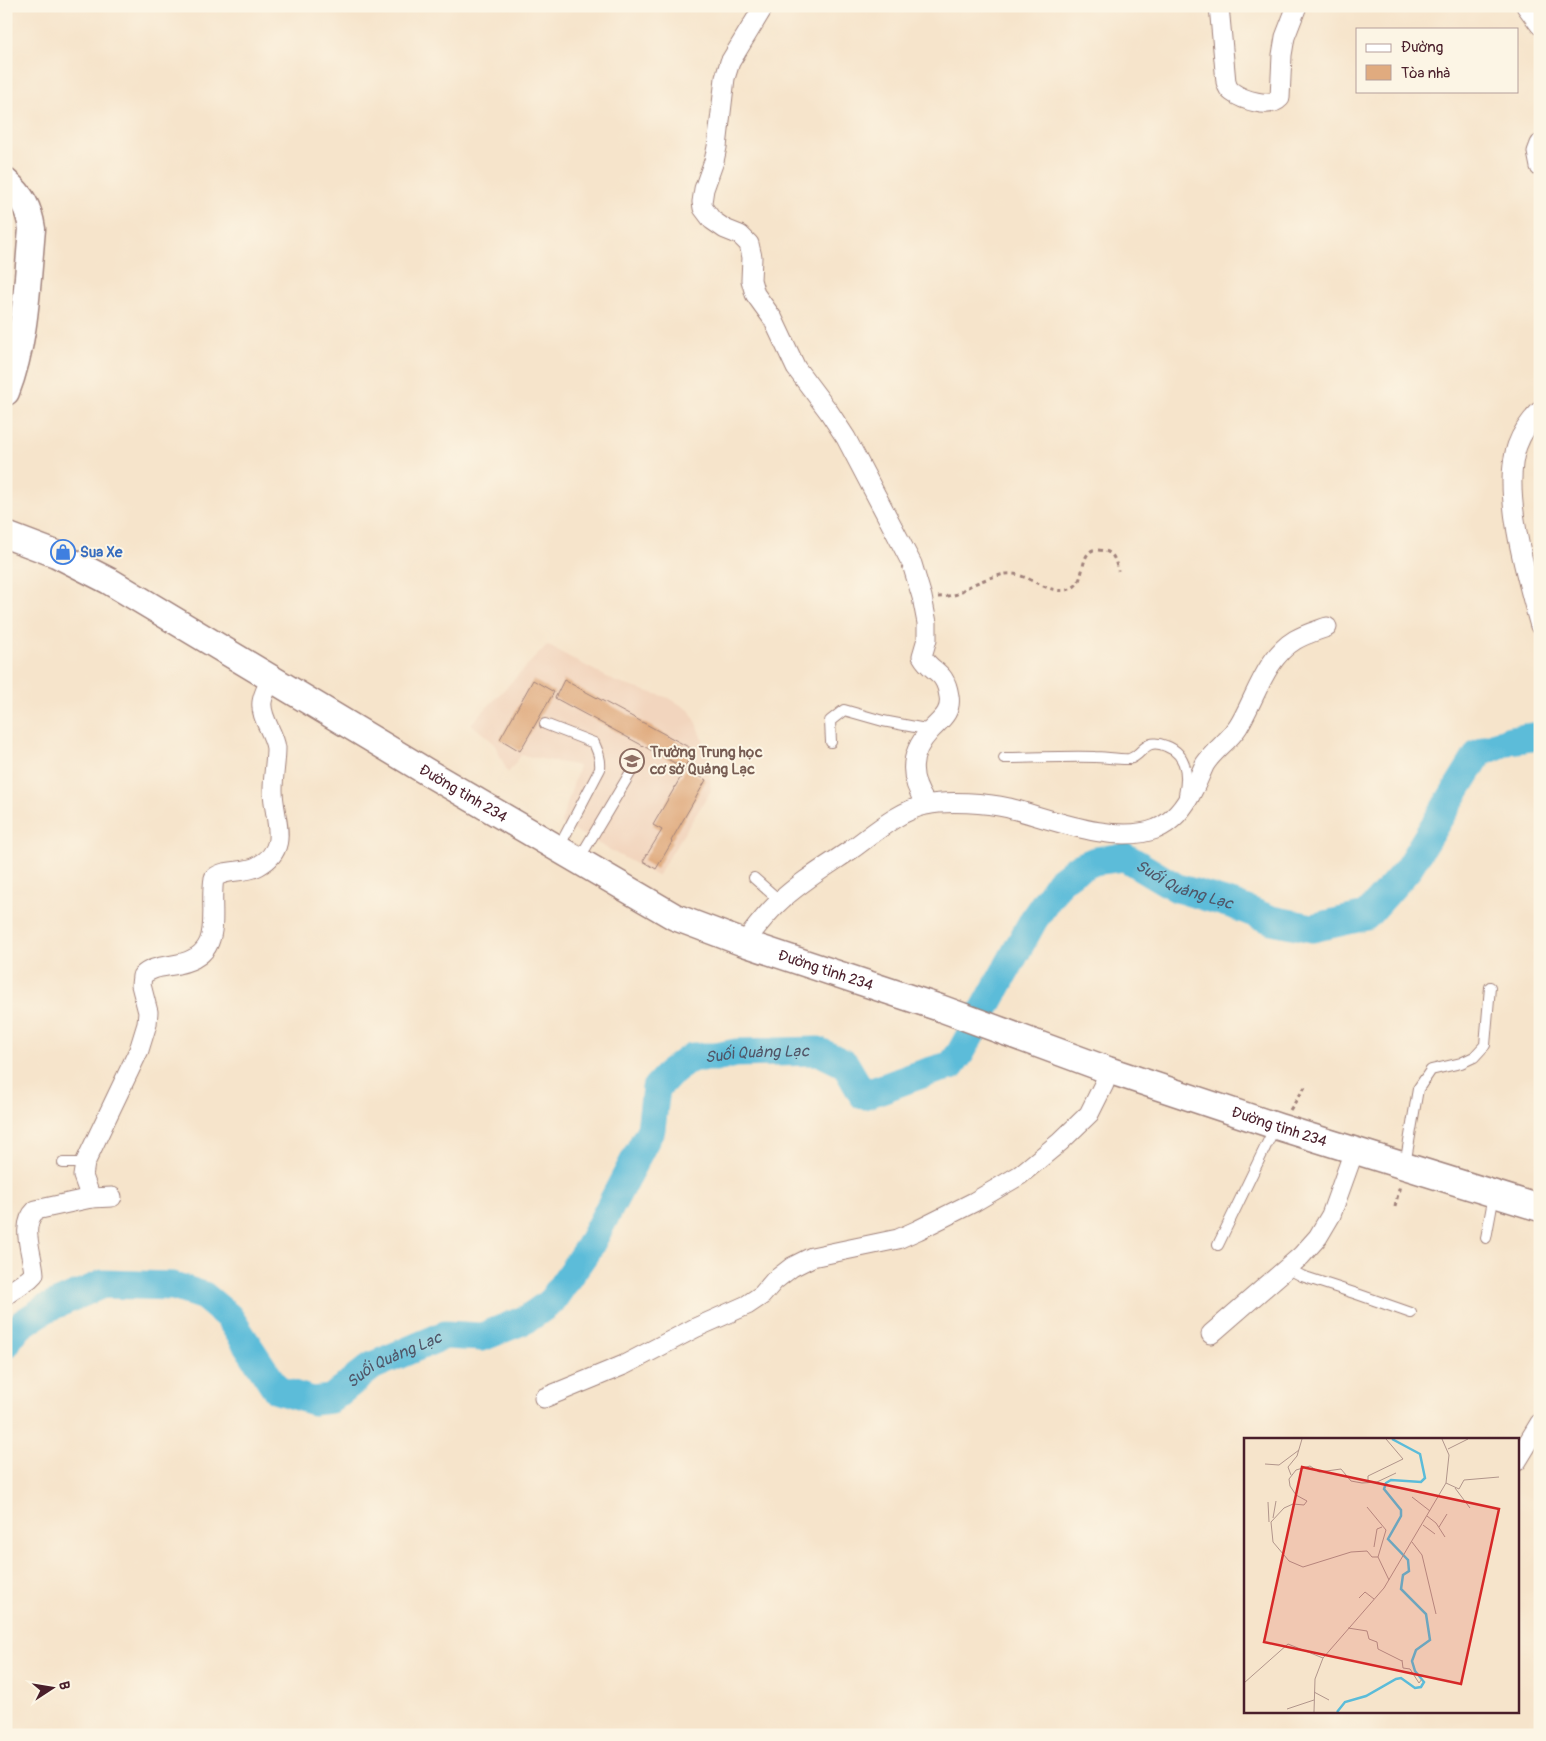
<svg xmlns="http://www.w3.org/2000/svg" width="1546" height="1741" viewBox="0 0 1546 1741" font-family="Pangolin,sans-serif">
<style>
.built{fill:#f2d5be}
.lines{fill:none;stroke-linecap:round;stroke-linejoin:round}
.river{stroke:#5bbcd9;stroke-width:29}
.building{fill:#e0ab7f}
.lane-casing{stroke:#a0827b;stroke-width:12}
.street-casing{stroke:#a0827b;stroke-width:21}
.secondary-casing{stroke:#a0827b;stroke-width:29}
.path{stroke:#a0827b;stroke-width:3;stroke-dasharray:4 4;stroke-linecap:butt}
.lane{stroke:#fff;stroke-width:10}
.street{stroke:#fff;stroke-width:19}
.secondary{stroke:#fff;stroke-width:26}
.labels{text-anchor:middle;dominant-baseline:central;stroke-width:4;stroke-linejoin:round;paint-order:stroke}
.shop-label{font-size:15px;font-weight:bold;fill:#366cbe;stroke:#fcf5e5;text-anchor:start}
.education-label{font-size:15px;font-weight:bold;fill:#785e54;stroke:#fcf5e5;text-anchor:start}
.street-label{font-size:15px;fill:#4a1f2b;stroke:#fcf5e5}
.water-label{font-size:16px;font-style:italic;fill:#505668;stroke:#fcf5e5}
.inset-river{fill:none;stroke:#5bbcd9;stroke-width:2.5}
.inset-road{fill:none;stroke:#b1958b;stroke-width:1}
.view{fill:#d62828;fill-opacity:0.15;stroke:#d62828;stroke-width:2.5}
.inset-edge{fill:none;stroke:#4a1f2b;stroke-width:2.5}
</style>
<rect width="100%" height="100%" fill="#fcf5e5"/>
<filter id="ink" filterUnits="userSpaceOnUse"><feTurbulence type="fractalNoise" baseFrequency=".02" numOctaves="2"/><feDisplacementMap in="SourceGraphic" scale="10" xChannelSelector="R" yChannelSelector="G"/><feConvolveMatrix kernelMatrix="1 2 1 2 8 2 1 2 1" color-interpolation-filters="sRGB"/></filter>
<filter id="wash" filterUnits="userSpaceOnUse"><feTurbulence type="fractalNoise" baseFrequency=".0096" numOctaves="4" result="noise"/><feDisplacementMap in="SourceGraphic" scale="20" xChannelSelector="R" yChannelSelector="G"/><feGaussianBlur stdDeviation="1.12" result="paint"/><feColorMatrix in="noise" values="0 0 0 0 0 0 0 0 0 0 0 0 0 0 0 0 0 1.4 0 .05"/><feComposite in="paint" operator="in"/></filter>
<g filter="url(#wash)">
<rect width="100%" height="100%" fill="#f6e4cb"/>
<polygon class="built" points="547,645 616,682 669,698 689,710 697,723 706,749 711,791 657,876 561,823 579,766 521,755 508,773 494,743 471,724"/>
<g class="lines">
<path class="river" id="s1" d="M6,1344L11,1335L22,1324L45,1309L103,1284L173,1286L204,1296L229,1317L277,1390L313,1401L331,1399L372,1366L445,1335L482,1337L527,1319L551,1302L589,1247L651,1129L656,1088L670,1073L692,1057H715L736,1053L818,1051L845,1064L863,1095C893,1086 920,1072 951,1066L961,1052L1034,919L1060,881L1076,869L1095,861L1125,857L1177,888L1234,905L1272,920L1312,928L1366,916L1407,870L1479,753L1510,740L1540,736"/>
</g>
<g id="blocks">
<g class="building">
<polygon points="533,680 554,692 520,751 500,739"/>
<polygon points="564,680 694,750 684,768 555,698"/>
<polygon points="686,768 706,780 671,841 672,842 656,869 643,861 662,830 653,825"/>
</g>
</g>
</g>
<g filter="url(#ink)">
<use href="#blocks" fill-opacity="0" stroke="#a0827b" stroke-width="1"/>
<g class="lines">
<defs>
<g id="lane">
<path d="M545,724L594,743C598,752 601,759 600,769L559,847"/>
<polyline points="831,742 830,721 844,710 883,721 931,730"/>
<path d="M1004,758C1034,758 1065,756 1095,757C1102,757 1125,760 1129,759C1143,756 1143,737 1166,746C1188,754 1188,777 1184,795"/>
<polyline points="579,859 632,770"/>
<polyline points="754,878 780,901"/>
<polyline points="63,1163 85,1163"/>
<polyline points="1405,1165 1418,1089 1431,1070 1461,1063 1474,1057 1485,1045 1490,987"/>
<polyline points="1486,1238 1494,1195"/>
<polyline points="1218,1245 1275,1127"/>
<polyline points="1287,1268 1302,1276 1357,1294 1411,1313"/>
</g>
<g id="street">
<path d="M764,6L730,62L725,78L717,147L714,161L704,189L702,202L703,208L712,220L725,229L740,235L749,244L752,257L751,280L755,294L773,319L796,368L829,412L846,438L912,564L922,597L927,623V639L922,656C932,674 945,669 949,696C952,713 940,720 930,731C908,755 909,778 926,804"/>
<path d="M1219,6L1226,82C1227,86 1229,90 1232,92C1243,100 1270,109 1280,98L1282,55L1285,37L1297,6"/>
<polyline points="1526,6 1540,25"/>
<polyline points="1540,144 1537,152 1540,167"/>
<path d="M1540,411C1530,421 1522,432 1517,446C1501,492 1527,579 1540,626"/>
<path d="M744,943C755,929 765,915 778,903C800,882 827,866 852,849C873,834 900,810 926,805C947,800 987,803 1009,808C1051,819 1114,845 1156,829C1173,822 1186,805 1194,788C1198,781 1201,772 1205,764C1214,750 1229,741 1238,727C1255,700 1265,658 1295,640C1305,634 1316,631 1327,627"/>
<path d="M91,1198L83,1176L85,1163L139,1050L147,1024L148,1012L141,985L142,976C152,966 166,967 178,964C227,954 208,912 214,878C226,868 244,874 258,866C292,848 273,819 273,790C273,776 276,762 276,748C274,732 260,718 262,702C263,694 268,686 271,678"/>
<path d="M6,1295L29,1279L34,1274C33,1254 19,1226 36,1210L91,1198L112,1197"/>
<polyline points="1211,1334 1301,1256 1318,1237 1331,1215 1354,1151"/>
<polyline points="544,1398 624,1365 695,1328 747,1305 762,1295 774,1281 792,1267 812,1257 898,1239 918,1230 974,1202 1020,1175 1060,1142 1089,1114 1104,1084 1108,1070"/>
<polyline points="1517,1461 1540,1423"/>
</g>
<g id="secondary">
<path d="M6,182C22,196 29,208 32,229C27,284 26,341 6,392"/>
<path id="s2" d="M6,535L56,554L109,581L432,775L675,917L744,943L940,1008L1108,1070L1279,1127L1540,1208"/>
</g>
</defs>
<use href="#lane" class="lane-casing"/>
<use href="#street" class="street-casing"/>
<use href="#secondary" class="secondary-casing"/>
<g class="path">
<path d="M938,597C944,597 951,596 957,594C961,592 965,588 970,586C980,581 1003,572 1014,574C1030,576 1054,598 1072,588C1086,581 1079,556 1093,550C1112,550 1114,554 1118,571"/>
<polyline points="1290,1110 1305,1087"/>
<polyline points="1395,1207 1400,1185"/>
</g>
<use href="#lane" class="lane"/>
<use href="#street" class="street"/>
<use href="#secondary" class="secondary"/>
</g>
</g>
<defs>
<symbol id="shop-ring" viewBox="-11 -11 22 22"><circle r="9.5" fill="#fcf5e5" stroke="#3f7fe0" stroke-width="1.5"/><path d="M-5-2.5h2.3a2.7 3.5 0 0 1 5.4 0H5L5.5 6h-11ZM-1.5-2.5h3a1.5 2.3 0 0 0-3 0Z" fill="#3f7fe0"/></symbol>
<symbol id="school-ring" viewBox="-11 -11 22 22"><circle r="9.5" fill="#fcf5e5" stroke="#8d6e63" stroke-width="1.5"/><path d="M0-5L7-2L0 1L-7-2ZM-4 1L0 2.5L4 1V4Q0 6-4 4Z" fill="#8d6e63"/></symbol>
</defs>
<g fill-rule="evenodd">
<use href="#shop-ring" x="49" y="538" width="28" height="28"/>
<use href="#school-ring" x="618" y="747" width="28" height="28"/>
</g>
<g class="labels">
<g class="shop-label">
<text x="80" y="552">Sua Xe</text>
</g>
<g class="education-label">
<text x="650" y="752">Trường Trung học<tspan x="650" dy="17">cơ sở Quảng Lạc</tspan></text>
</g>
<g class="street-label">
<text stroke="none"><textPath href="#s2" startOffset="526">Đường tỉnh 234</textPath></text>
<text stroke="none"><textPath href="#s2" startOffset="931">Đường tỉnh 234</textPath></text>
<text stroke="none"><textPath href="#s2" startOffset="1411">Đường tỉnh 234</textPath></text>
</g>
<g class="water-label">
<text stroke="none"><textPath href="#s1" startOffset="1568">Suối Quảng Lạc</textPath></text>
<text stroke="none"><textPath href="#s1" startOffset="996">Suối Quảng Lạc</textPath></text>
<text stroke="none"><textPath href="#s1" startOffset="470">Suối Quảng Lạc</textPath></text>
</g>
</g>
<g transform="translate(1244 1438)">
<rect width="275" height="275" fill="#f6e4cb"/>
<path class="inset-river" d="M93,274L101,264L122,258L152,241L157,240L171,250L177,249L180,244L171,233L168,223L172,212L186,202L182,176L157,151L159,137L165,133L164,122L144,101L157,78V72L140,51L142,45L147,42L177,44L181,40L176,16L148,1"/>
<path class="inset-road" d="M204,11L224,1M21,26L35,27L55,12M47,37L44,29L53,18L58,1M124,45V38L159,21L142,1M202,45L215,51L220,42L255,39M211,50L226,70M168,59L186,73M24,64L25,84M123,69L142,92L134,119L145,142M183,78L192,85L201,99M29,80L32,63M179,87L191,96M195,89L203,76M168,104L178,117L192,176M130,109L133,91L138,89M134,119H128L123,113L107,114L59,129L45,123L29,104L27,84L40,70L49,66L60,67L63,63L52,57L46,48L45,41L52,32L66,28L75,34L97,31L107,43L118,45L133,44L152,35M115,160L121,154L130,161M104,190L123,193L125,201L133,204L134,211L158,223M158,222L159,230L166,231L175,245L178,241M0,245L44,206L79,220M70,254L85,262M43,271L70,262M70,274L71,241L79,220L140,150L202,45L205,17L198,1"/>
<path class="view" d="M58,29L255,71L217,246L20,204Z"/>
<rect width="275" height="275" class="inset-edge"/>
</g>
<rect width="1546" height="1741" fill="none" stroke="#fcf5e5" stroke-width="25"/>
<rect x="1356" y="28" width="162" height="65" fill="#fcf5e5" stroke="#b59f9b"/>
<rect x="1366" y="44" width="25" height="8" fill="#ffffff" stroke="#b59f9b"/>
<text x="1401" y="52" font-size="15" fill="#4a1f2b">Đường</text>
<rect x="1366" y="65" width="25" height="15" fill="#e0ab7f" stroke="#b59f9b"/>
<text x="1401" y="78" font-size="15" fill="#4a1f2b">Tòa nhà</text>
<g transform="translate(52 1688) rotate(78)" stroke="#fcf5e5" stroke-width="4" paint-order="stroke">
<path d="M0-4L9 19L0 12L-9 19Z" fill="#4a1f2b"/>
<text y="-8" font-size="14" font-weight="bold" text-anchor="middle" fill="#4a1f2b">B</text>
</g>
</svg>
